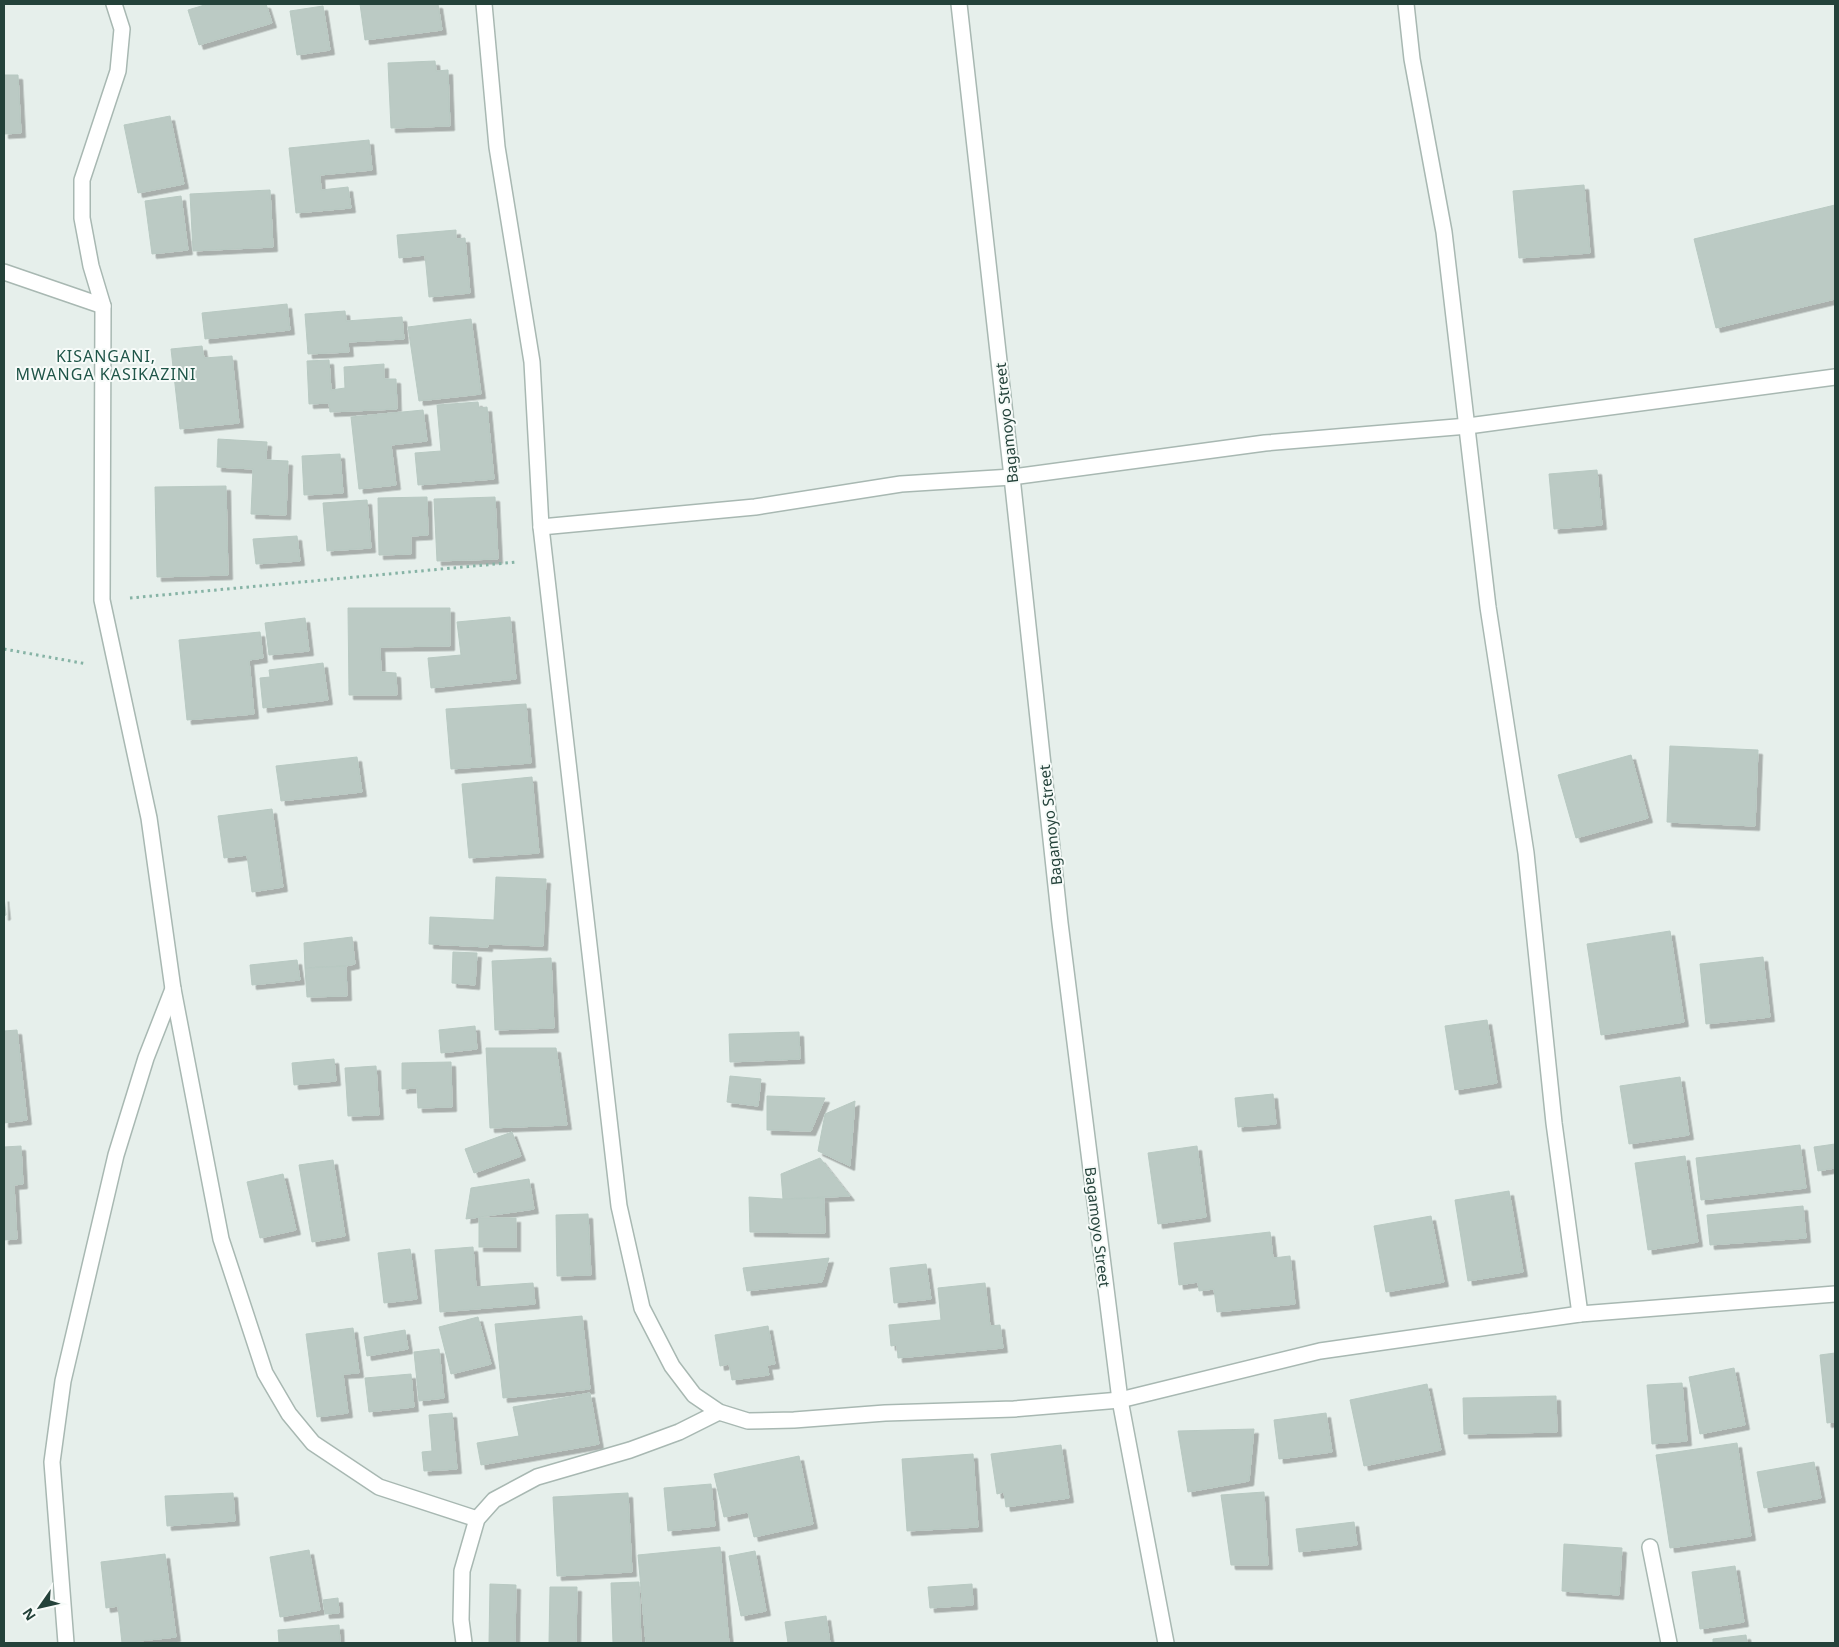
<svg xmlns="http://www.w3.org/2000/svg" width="1839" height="1647" viewBox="0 0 1839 1647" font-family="'Noto Sans',sans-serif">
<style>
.building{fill:#bbcac4;stroke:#b8c9c2;filter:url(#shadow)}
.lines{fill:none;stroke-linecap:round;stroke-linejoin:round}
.street-casing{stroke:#a8b8b2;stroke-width:18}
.path{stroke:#86b3a5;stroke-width:3;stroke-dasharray:2.5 4;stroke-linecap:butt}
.street{stroke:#fff;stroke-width:15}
.labels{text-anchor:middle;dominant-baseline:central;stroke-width:4;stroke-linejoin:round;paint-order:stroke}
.street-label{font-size:15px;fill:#24423a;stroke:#f7fbf9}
.neighbourhood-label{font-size:16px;letter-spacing:1px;fill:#1f5548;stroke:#f7fbf9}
</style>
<defs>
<filter id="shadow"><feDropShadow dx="4.5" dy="4.5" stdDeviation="0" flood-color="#0004"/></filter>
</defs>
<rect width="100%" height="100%" fill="#e6efeb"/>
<g class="building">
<polygon points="208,4 266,4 272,23 199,45 188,10"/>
<polygon points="360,4 438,4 442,30 365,40"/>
<polygon points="323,6 330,50 297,55 290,11"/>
<polygon points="435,61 436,71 448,70 450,126 391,128 388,63"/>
<polygon points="4,75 18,75 21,133 4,134"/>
<polygon points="170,116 184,184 138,193 124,125"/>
<polygon points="369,140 372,170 320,175 321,190 348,187 351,208 296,213 289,148"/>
<polygon points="1584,185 1590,253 1519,258 1513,191"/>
<polygon points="270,190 273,247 193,251 190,194"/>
<polygon points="181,196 188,250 152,254 145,201"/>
<polygon points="1835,205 1835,299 1716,328 1694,239"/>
<polygon points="456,230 456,239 465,238 470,293 429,297 425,255 399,258 397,235"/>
<polygon points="287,304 290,330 205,339 202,313"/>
<polygon points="345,311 346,321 402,317 404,339 348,342 349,352 308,354 305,314"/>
<polygon points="471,319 481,394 419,401 408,327"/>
<polygon points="202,346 204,358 232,356 239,423 180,429 171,349"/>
<polygon points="329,360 331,390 345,388 344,367 384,364 384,379 396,379 397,409 330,412 329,403 309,404 307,361"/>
<polygon points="478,402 479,408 487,407 494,479 418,485 415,453 441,451 437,405"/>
<polygon points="423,410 427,441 391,445 396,485 359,489 351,417"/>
<polygon points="218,439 267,442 266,460 288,461 286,515 251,514 253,469 217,467"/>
<polygon points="340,454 343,493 304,495 302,456"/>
<polygon points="1597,470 1602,525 1554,529 1549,474"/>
<polygon points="226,486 228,575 157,577 155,487"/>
<polygon points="427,497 428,535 411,536 411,554 379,555 378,498"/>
<polygon points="495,497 498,559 437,561 434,499"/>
<polygon points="367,500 371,548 327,551 323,503"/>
<polygon points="297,536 300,561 256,564 253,539"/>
<polygon points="348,608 450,608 450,646 380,647 381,672 396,673 397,695 349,695"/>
<polygon points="510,617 516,679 431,688 428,658 461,655 457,622"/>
<polygon points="305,618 309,651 269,655 265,623"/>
<polygon points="260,632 263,658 249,660 254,714 187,720 179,640"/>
<polygon points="323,663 328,700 263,708 260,678 270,677 269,670"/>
<polygon points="526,704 531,763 451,769 446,709"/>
<polygon points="1670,746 1758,750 1755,826 1667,822"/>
<polygon points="1631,755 1648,818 1576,838 1558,775"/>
<polygon points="357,757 362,792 281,801 276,766"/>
<polygon points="532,777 539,853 469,858 462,784"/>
<polygon points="272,809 283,887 252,892 247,855 224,858 218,816"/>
<polygon points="496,877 546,879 543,946 488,944 488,947 429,944 430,917 494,920"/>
<polygon points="4,897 6,915 4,916"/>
<polygon points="1670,931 1684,1022 1601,1035 1587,944"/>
<polygon points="352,937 355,964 346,966 305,968 304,943"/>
<polygon points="453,952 477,953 475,985 452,983"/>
<polygon points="1763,957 1770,1017 1706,1024 1700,964"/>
<polygon points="551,958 554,1028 495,1030 492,961"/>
<polygon points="297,960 300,980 252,985 250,965"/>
<polygon points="346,966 347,996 307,997 305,968"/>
<polygon points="1487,1020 1497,1083 1455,1090 1445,1026"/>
<polygon points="475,1026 477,1049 441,1053 439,1030"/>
<polygon points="17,1030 27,1120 4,1123 4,1031"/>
<polygon points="799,1032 800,1059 730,1062 729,1034"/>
<polygon points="486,1048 556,1048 567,1125 490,1128"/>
<polygon points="334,1059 336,1081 294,1085 292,1063"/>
<polygon points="451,1062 452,1107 418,1108 417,1088 402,1089 402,1063"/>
<polygon points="376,1066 379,1115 348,1116 345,1068"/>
<polygon points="730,1076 761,1079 758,1106 727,1102"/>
<polygon points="1680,1077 1689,1135 1629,1144 1620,1086"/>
<polygon points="1273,1094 1276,1124 1238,1127 1235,1098"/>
<polygon points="767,1096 825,1098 811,1131 767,1130"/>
<polygon points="855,1101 850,1166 818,1151 825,1114"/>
<polygon points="512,1132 521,1156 474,1173 465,1149"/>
<polygon points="1835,1144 1835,1168 1818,1171 1814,1147"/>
<polygon points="1800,1145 1806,1188 1701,1200 1696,1158"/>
<polygon points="21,1146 23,1184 14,1185 17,1239 4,1240 4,1147"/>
<polygon points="1197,1146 1206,1217 1158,1224 1148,1153"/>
<polygon points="1685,1156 1698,1242 1648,1250 1635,1163"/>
<polygon points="820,1158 850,1196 783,1199 781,1174"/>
<polygon points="333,1160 345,1236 312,1242 299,1165"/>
<polygon points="283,1174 296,1230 260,1238 247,1182"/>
<polygon points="529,1179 534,1209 466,1219 471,1188"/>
<polygon points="1509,1191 1523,1272 1468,1281 1455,1200"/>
<polygon points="749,1197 783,1199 824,1198 825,1233 750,1232"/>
<polygon points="1803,1206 1806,1238 1710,1245 1707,1215"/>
<polygon points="588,1214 591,1275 557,1276 556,1215"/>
<polygon points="1431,1216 1444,1282 1386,1292 1374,1226"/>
<rect x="479" y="1218" width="37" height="29"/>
<polygon points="1270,1232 1273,1258 1290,1256 1295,1304 1217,1312 1214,1289 1199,1291 1198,1282 1179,1285 1174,1243"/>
<polygon points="473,1247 476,1287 533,1283 535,1304 440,1312 435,1250"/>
<polygon points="410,1249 417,1299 384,1303 378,1253"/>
<polygon points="829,1258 822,1282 747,1291 743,1268"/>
<polygon points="926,1264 931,1299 894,1303 890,1268"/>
<polygon points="985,1283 990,1326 1000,1325 1003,1348 898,1358 897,1345 891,1346 889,1325 941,1320 938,1288"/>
<polygon points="582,1316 590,1389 503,1398 495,1324"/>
<polygon points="478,1317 491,1364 451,1374 439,1327"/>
<polygon points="768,1326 775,1364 767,1365 769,1375 732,1380 729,1364 720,1366 715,1335"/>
<polygon points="353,1328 359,1373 343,1374 348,1413 317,1417 306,1334"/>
<polygon points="405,1330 408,1349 367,1356 364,1337"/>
<polygon points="439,1349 444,1398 419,1401 414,1352"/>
<polygon points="1835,1353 1835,1422 1827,1423 1820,1355"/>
<polygon points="1734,1368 1745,1425 1700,1434 1689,1377"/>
<polygon points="411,1374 414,1407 369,1412 365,1378"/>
<polygon points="1682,1383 1687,1441 1652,1444 1647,1385"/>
<polygon points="1427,1384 1441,1450 1364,1466 1350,1400"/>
<polygon points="590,1393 599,1444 481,1465 477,1443 519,1436 513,1407"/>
<polygon points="1556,1396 1557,1432 1464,1434 1463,1398"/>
<polygon points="452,1413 457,1469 424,1471 422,1452 432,1451 429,1415"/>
<polygon points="1326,1413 1332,1452 1279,1459 1274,1420"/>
<polygon points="1254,1429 1249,1481 1188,1492 1178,1431"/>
<polygon points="1737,1443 1751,1536 1670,1548 1656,1455"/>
<polygon points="1061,1445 1069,1498 1006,1507 1004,1492 997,1494 991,1454"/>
<polygon points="973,1454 978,1527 907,1531 902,1459"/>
<polygon points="799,1456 813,1524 754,1537 748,1512 724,1517 714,1474"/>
<polygon points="1814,1462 1821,1498 1764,1508 1757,1472"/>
<polygon points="711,1484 715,1526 668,1531 664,1488"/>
<polygon points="1264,1492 1268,1565 1231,1565 1221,1495"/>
<polygon points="233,1493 235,1521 167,1526 165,1496"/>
<polygon points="628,1493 632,1572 557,1576 553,1497"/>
<polygon points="1354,1522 1357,1545 1299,1552 1296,1529"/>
<polygon points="1564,1544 1622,1548 1619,1595 1562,1591"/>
<polygon points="720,1547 729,1643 646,1643 638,1555"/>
<polygon points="309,1550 320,1610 280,1617 270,1557"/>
<polygon points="755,1551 766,1611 741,1616 729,1556"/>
<polygon points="165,1554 176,1637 122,1643 118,1606 106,1608 101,1562"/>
<polygon points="1735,1566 1744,1622 1700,1629 1692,1572"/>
<polygon points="639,1582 641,1643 613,1643 611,1583"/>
<polygon points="490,1584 516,1585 515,1643 489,1643"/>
<polygon points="972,1584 973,1605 930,1608 928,1587"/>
<polygon points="550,1587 577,1587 576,1643 549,1643"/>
<polygon points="338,1598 339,1613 325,1614 323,1600"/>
<polygon points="826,1616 830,1643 788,1643 785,1622"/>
<polygon points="339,1625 340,1643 279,1643 278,1630"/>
<polygon points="1746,1635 1747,1643 1713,1643 1713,1639"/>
</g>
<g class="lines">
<defs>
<g id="street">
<polyline points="114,4 122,29 118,71 82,180 82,218 91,266 103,306 102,600 149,818 173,989 221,1239 265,1373 289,1414 313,1443 379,1487 477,1519"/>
<polyline points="484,4 497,147 532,362 541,527 619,1206 642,1308 672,1366 694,1395 719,1412 748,1421 794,1420 885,1413 1014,1409 1120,1400 1320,1351 1580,1314 1835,1294"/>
<polyline points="959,4 1012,477 1060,923 1120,1400 1166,1643"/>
<polyline points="1406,4 1412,59 1444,232 1488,607 1526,853 1554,1123 1580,1314"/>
<polyline points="4,272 103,306"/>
<polyline points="541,527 755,507 901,484 1012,477 1265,443 1468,426 1835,377"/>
<polyline points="1650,1547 1669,1643"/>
<polyline points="66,1643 52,1462 63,1381 116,1155 146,1058 173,989"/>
<polyline points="464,1643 461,1620 462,1571 477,1519 494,1500 537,1477 630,1450 679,1432 719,1412"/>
</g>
</defs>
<use href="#street" class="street-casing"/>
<g class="path">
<polyline points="130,598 517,562"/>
<polyline points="4,649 87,664"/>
</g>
<use href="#street" class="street"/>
</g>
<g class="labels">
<g class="street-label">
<text transform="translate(1006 423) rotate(-96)">Bagamoyo Street</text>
<text transform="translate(1050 825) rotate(-96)">Bagamoyo Street</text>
<text transform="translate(1098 1227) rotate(83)">Bagamoyo Street</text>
</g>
<g class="neighbourhood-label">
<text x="106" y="356">KISANGANI,<tspan x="106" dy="18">MWANGA KASIKAZINI</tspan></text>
</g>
</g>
<rect width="1839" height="1647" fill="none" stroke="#24423a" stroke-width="10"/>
<g transform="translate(40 1607) rotate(236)" stroke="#f7fbf9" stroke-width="4" paint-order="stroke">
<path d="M0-4L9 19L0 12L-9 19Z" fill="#24423a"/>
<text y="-8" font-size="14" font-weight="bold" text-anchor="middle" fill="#24423a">N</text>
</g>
</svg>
